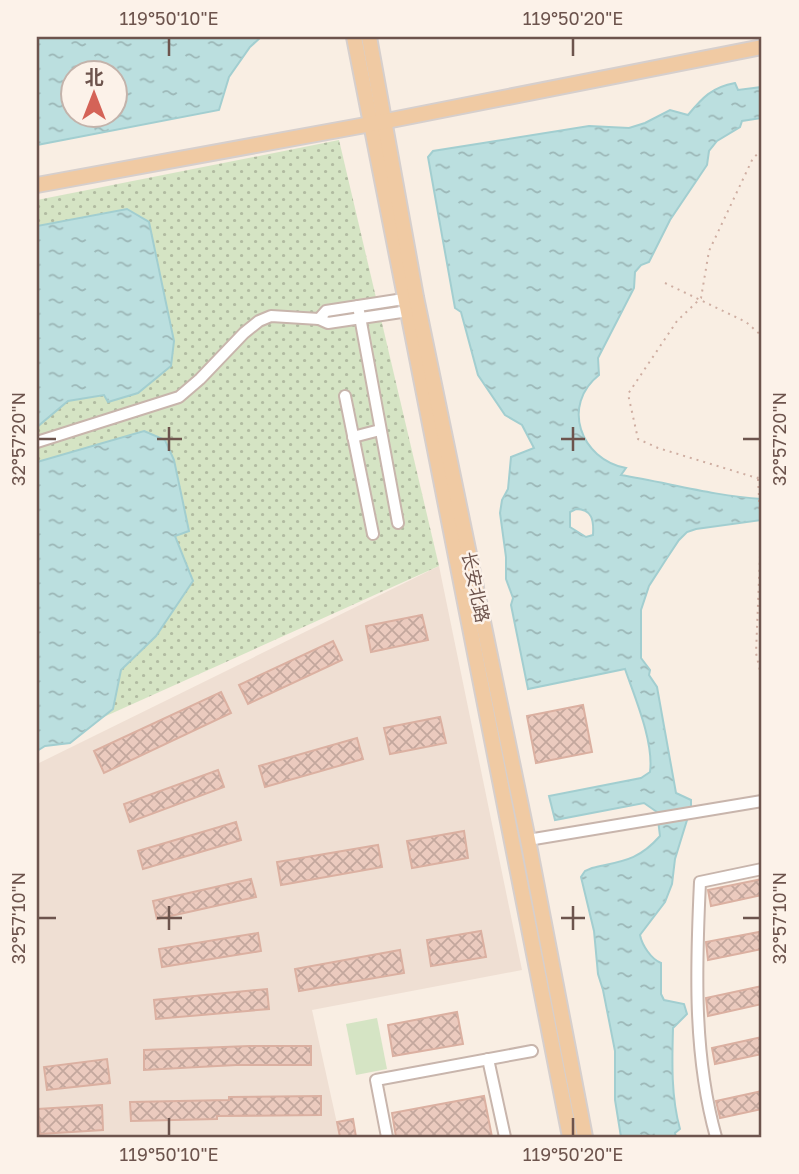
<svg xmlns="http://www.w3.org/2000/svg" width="799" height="1174" viewBox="0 0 799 1174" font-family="'Golos Text','Noto Sans SC',sans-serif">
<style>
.residential{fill:#efdfd3}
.grass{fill:#d5e4c4}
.park{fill:url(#park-dots)}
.water{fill:url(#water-ripples);stroke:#a2ced0;stroke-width:2;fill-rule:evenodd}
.building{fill:url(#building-cross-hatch);stroke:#dbb0a1;stroke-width:2}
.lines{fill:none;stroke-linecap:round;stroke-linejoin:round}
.minor-casing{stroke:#c8b5ac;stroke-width:14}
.major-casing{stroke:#d6cfcd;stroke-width:18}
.path{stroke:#cfaea2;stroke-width:2;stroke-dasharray:2 5;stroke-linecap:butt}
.minor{stroke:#fff;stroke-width:10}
.major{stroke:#f0caa3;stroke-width:14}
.ticks{fill:none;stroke:#6d544d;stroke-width:2.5}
.labels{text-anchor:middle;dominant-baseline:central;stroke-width:5;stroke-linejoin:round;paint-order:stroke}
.street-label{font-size:18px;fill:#6d544d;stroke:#fcf2e9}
.neatline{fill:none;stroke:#6d544d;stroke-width:2.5}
.ticks-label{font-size:18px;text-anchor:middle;fill:#6d544d}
</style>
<defs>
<pattern id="park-dots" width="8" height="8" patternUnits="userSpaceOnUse" patternTransform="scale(1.75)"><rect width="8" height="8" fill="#d5e4c4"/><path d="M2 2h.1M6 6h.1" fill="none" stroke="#b1bba1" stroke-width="1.8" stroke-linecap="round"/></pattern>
<pattern id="water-ripples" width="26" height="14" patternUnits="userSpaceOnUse" patternTransform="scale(1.75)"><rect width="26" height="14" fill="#bbdfdf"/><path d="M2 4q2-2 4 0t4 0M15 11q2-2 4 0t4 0" fill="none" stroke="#9cb7b7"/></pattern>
<pattern id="building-cross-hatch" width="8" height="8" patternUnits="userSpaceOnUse" patternTransform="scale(1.75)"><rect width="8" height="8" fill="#ebcabe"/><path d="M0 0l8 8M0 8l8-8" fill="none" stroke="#c3a79d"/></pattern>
</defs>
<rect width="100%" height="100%" fill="#f9eee3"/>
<polygon class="residential" points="439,566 522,970 312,1010 340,1137 37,1137 37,764"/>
<polygon class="grass" points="377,1018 387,1069 356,1075 346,1024"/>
<polygon class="park" points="339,140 439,566 37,747 37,200"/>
<g class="water">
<path d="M37,37H261L250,47L229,77L219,110L37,145ZM74,74H116V116H74Z"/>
<path d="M735,83L738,90L762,87V118L742,121L740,127L717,141L709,151L707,165L670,220L649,262L641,265L635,272L634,288L598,358L599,375C561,405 580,459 626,468L621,475C669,483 714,496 762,499V520L696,529L687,532L679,540L667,558L649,586L641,610V658L650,670L649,675L657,687L676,793L691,800V807L675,859L672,884L665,902L640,935C642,945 651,959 661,963V994L664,1000L684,1004L687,1014L673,1028C672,1062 671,1097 680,1129L675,1133L676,1137H621L615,1100V1051L603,990L598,974L594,931L581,877L585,871L592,868C622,861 638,861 660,836L657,812L644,803L555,820L549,796L641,778L650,772C654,742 635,698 625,669L528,689L511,605L513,598L506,579V557L500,513L502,500L508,489L511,457L534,448L522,425L505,415L478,375L461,312L455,308L428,157L433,151L589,126L629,128L645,123L670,110L688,115C702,98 712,87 735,83ZM576,509C592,509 594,520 593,535L586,537L570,527V512Z"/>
<polygon points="127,209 149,222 174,341 171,366 138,393 108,402 104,395 68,401 37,427 37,226"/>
<polygon points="144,431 165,440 174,460 189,531 175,536 193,581 156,636 121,670 113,709 70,743 45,746 37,751 37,462"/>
</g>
<g class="building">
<polygon points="422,615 428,640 371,652 366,626"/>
<polygon points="333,641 342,660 248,704 239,685"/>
<polygon points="221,692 231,713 104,773 94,751"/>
<polygon points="583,705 592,752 536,763 527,716"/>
<polygon points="440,717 446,743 390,754 384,728"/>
<polygon points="357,738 363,759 265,787 259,766"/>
<polygon points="218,770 224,787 130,822 124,804"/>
<polygon points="236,822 241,840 143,869 138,851"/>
<polygon points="464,831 468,858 412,868 407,841"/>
<polygon points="378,845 382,867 281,885 277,862"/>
<polygon points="251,879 256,897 157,919 153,901"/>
<polygon points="762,879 762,895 711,906 708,890"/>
<polygon points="481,931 486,957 431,966 427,940"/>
<polygon points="759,932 762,949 708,960 706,942"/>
<polygon points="258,933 261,951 162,967 159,949"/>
<polygon points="400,950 404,973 299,991 295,969"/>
<polygon points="762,986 762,1004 708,1016 706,998"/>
<polygon points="267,989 269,1009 156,1019 154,1000"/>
<polygon points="457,1012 463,1044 393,1056 388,1025"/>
<polygon points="762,1037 762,1054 715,1064 712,1048"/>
<polygon points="250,1046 311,1046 311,1065 236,1065 144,1070 144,1050"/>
<polygon points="107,1059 110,1083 47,1090 44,1067"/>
<polygon points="762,1091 762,1109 720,1118 716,1101"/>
<polygon points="321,1096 321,1115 217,1116 217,1119 131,1121 130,1102 229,1100 229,1097"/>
<polygon points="484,1096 492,1137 396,1137 392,1113"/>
<polygon points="102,1105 103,1130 40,1134 38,1109"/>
<polygon points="353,1119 356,1137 340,1137 337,1122"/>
</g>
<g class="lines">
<defs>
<g id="minor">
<polyline points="410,298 326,311 319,319 328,323 415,310"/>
<polyline points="358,306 398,523"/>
<polyline points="345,396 373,534"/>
<polyline points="353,437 380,430"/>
<polyline points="37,442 179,397 200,379 244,333 259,321 271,316 319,319"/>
<polyline points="528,840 762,801"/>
<polyline points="488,1059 505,1137"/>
<polyline points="387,1137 376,1080 532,1051"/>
<path d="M716,1137C693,1055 696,967 700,882L762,869"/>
</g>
<g id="major">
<polyline points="354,37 570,1137"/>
<polyline points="369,37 416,297 528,840 585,1137"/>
<polyline points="37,185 371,124 762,47"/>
</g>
</defs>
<use href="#minor" class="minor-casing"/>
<use href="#major" class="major-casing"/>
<g class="path">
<polyline points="762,150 753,158 709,251 701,298 677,321 628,394 638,439 658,448 757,478 762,476"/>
<polyline points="665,283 746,322 762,336"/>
<polyline points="758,479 761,532 756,653 762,680"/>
</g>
<use href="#minor" class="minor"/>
<use href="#major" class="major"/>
</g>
<path class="ticks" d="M169,38V56M573,38V56M169,427V451M573,427V451M38,439H56M157,439H182M561,439H585M743,439H760M169,906V930M573,906V930M38,918H56M157,918H182M561,918H585M743,918H760M169,1118V1136M573,1118V1136"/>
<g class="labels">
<g class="street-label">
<text transform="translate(476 587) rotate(78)">长安北路</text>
</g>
</g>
<rect width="799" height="1174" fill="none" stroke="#fcf2e9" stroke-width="77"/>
<g transform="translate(94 94)"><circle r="33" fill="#fcf2e9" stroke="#c3b3ab" stroke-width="2"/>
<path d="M0-5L12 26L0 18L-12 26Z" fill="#d46357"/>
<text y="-10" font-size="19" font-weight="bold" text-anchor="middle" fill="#6d544d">北</text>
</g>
<rect x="38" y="38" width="722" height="1098" class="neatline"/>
<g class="ticks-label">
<text x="169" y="25">119°50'10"E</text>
<text x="573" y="25">119°50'20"E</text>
<text transform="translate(19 439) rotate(-90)" y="6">32°57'20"N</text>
<text transform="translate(780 439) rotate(-90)" y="6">32°57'20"N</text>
<text transform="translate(19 918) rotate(-90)" y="6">32°57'10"N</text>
<text transform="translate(780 918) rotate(-90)" y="6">32°57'10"N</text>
<text x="169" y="1161">119°50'10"E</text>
<text x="573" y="1161">119°50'20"E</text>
</g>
</svg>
